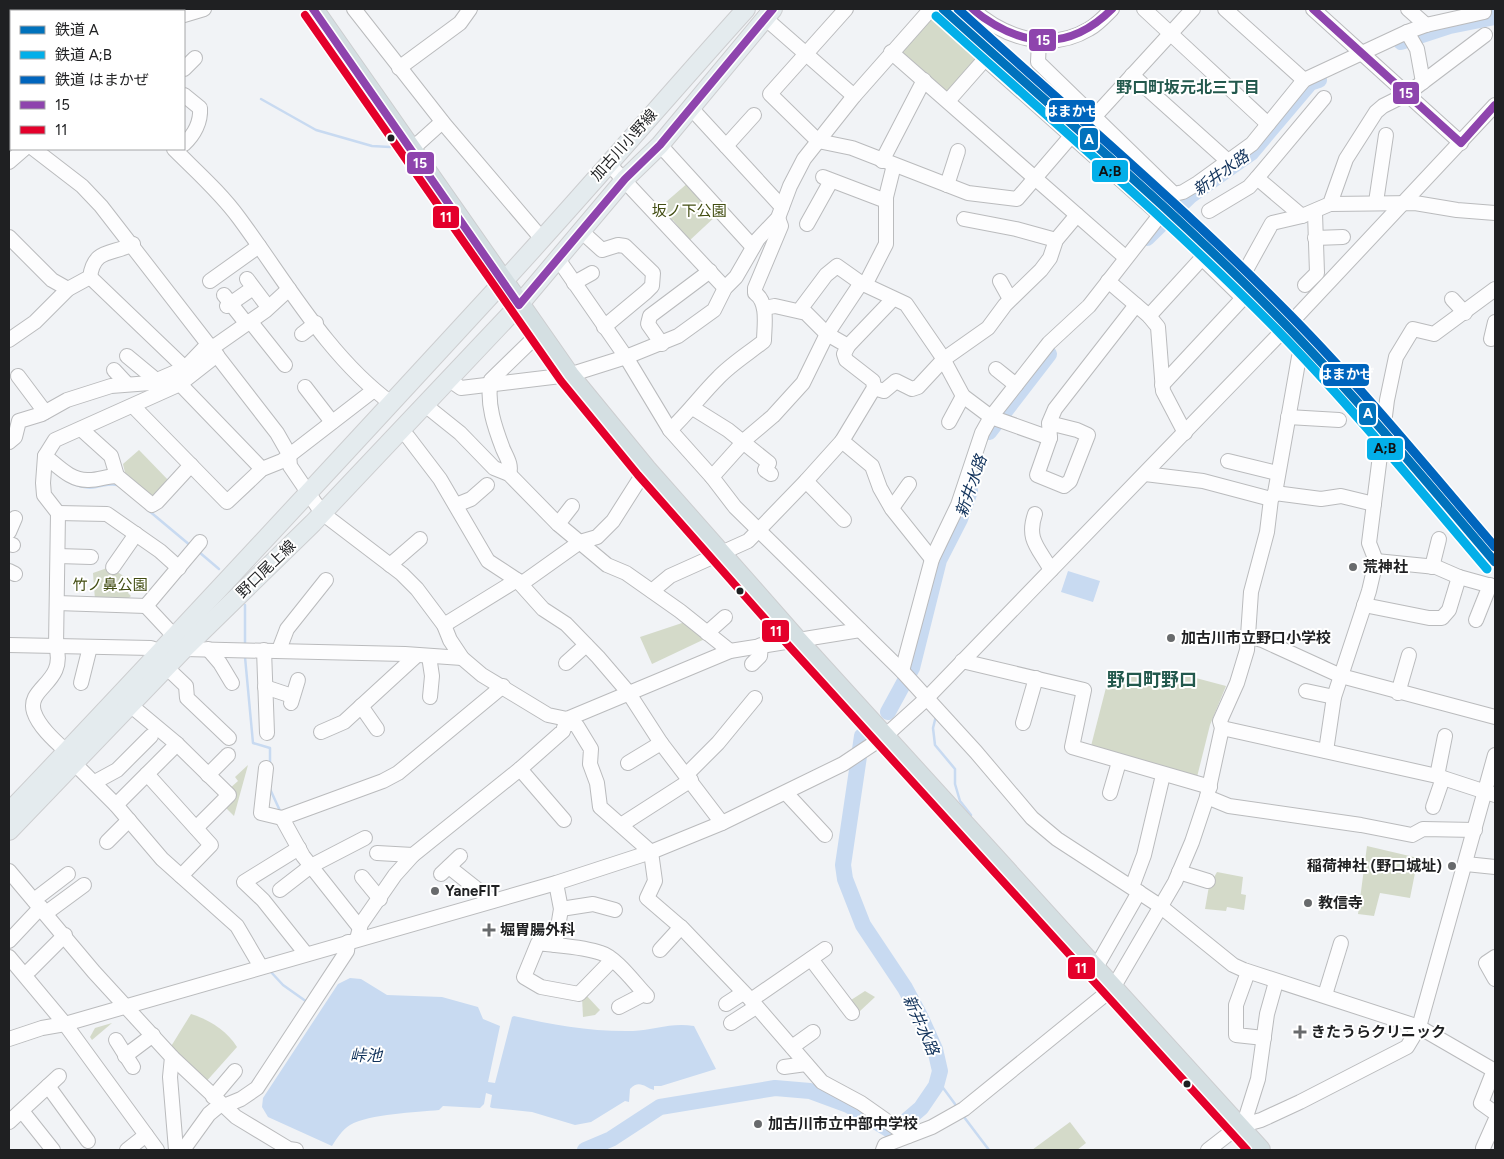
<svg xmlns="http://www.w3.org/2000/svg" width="1504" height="1159" viewBox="0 0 1504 1159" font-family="Figtree,'Noto Sans JP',sans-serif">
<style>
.green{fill:#d4dac9}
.water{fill:#c8daf1}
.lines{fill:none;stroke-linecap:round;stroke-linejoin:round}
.stream{stroke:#c8daf1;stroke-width:2.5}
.river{stroke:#c8daf1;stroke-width:16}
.minor-casing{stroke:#babbbd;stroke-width:16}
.major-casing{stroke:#cdced0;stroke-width:20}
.highway-casing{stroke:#cdced0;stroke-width:22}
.minor{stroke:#fdfdfe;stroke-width:14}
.major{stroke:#e4ebee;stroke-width:18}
.highway{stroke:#d4dfe2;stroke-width:20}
.bus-1-casing{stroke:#fff;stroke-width:11}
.bus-2-casing{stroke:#fff;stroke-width:11}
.bus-1{stroke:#8e44ad;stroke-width:8}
.bus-2{stroke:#e4002b;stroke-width:8}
.rail-1-casing{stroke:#fff;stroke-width:12}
.rail-2-casing{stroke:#fff;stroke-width:12}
.rail-3-casing{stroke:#fff;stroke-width:12}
.rail-1{stroke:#0072bc;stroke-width:9}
.rail-2{stroke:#03afe9;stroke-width:9}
.rail-3{stroke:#0065bd;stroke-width:9}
.bus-dot{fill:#1f2022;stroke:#fff;stroke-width:2}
.poi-dot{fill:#686a6c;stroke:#fff;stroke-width:2}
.labels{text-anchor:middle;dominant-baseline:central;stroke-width:4;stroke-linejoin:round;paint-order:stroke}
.street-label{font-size:15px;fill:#1f2022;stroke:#fff}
.park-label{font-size:15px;fill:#434e13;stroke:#fff}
.poi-label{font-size:15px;font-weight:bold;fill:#1f2022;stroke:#fff;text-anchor:start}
.neighbourhood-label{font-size:16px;font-weight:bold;fill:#23594d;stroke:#fff}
.water-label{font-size:16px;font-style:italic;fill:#11325b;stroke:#fff}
.quarter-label{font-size:18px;font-weight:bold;fill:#23594d;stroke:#fff}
.line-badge{stroke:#fff;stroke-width:2}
.badge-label{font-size:14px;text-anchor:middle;font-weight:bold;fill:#fff}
.pale-badge-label{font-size:14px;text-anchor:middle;font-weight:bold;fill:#111}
</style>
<rect width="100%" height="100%" fill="#f1f3f6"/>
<g class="green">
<polygon points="935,10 985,53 950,93 943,92 901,55 901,50"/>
<polygon points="689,182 718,214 689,241 673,220 671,221 659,208"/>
<polygon points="139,450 170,482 156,500 126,477 123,464"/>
<polygon points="110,567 134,583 128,593 131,596 128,599 95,600 93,573"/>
<polygon points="688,621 709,637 652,664 640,637"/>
<polygon points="1162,669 1226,686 1210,725 1197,777 1091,746 1109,676 1118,673 1159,683"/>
<polygon points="248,765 234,816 226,808 231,804 228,801 228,790 238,781 235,777"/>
<polygon points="1367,846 1418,858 1410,898 1380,893 1374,916 1358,914"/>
<polygon points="1217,872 1243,877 1241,894 1246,895 1244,910 1227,907 1226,911 1205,909 1209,886"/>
<polygon points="865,991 875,997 859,1012 851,1000"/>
<polygon points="585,994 600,1010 595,1015 583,1017 582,997"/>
<path d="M191,1014C210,1020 227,1031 237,1047L204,1084L170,1048Z"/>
<polygon points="112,1023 92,1040 90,1037 95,1028"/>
<polygon points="1070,1122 1086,1143 1077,1150 1032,1150"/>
</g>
<g class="water">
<polygon points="88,9 170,9 162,11 80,11"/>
<polygon points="1068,571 1100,581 1093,602 1061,592"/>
<path d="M350,978L361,979L387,995L442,997L478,1007L483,1019L500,1026L488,1082L495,1083L512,1017L514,1016C553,1025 593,1032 633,1031C654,1030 672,1022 694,1026L716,1069L661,1086H654V1090C645,1087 639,1079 630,1089L629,1102L625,1101L591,1122L575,1125L532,1112L492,1108L490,1107L492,1095L486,1093L484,1104L480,1108L443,1106L439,1110C417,1112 369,1114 350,1125C342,1130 337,1138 332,1146L268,1117L262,1107L263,1098L338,984Z"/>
</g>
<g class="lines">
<g class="stream">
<polyline points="261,99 316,130 372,146 390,147 397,144"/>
<path d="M67,481C75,486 87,489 96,487C104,486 109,483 117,485"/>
<polyline points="148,510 191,546"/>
<polyline points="199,552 219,569"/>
<polyline points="245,643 245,605"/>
<polyline points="245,657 253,743 270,748 270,763"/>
<polyline points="936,716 933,728 935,745 955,769 955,784 960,801 971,815 970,818"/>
<polyline points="270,789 281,813"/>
<polyline points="270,971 283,985 307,1002"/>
<polyline points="938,1081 955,1104"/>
<polyline points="964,1117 989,1150"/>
</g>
<g class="river">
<polyline points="1401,42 1450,26 1495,17"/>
<polyline points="1147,238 1190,196 1251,153 1310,83 1319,80"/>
<polyline points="989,432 1049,354"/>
<polyline points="888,712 912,668 939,560 960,519 970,491"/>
<polyline points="585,1150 611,1139 660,1107 775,1088 810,1091 848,1105 893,1132 921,1108 936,1086 940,1071 935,1049 920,1016 905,988 863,925 845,879 843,865 862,736"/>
</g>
<defs>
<g id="minor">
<polyline points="354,9 445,125 542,239"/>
<polyline points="846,9 770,94 818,141 852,148 968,193 1017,199 1072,135"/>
<path d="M972,9C1003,37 1049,53 1089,29C1098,24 1105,16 1112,9"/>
<polyline points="1144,9 1268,124"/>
<polyline points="1225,9 1304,80"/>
<polyline points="1313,9 1461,143"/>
<polyline points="1408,9 1426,25"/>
<polyline points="46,11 54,9"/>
<polyline points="184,15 204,9"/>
<polyline points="765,18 854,96"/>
<polyline points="9,24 11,23"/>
<polyline points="1407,32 1417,49 1423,82"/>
<polyline points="1039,41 1038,62 1174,194 1183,192 1198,183 1252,144 1304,80 1407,32 1426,25 1484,12"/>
<polyline points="891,52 1125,257"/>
<polyline points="399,68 460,23 470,9"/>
<polyline points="184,69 195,58"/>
<polyline points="9,70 11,69"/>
<polyline points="1132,75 1229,162"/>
<path d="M184,95L200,108C201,122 194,135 184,144"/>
<polyline points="1324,98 1257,178 1302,216 1330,204 1346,159 1376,112 1383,106 1407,94 1485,35"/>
<polyline points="690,107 782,207"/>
<polyline points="1095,116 1193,9"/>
<polyline points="9,127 11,129"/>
<polyline points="660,145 753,247"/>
<polyline points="726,146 754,115"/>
<polyline points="34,149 82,186 101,206 277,433 289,454 290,466 322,513 402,574 417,589 444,625 450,640 462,658 482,675 548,715 567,719 730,651 860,630"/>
<path d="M174,149C196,171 221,193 239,218C285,280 328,357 391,403"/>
<polyline points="411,150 442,122"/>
<polyline points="882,161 924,80"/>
<polyline points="9,162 24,149"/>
<polyline points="608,163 725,288"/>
<polyline points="823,177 886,201"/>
<polyline points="947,185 958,151"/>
<polyline points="1376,202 1386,135"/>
<polyline points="1330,204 1415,203 1457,210 1495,213"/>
<polyline points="1209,211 1249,187 1257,178"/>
<polyline points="964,219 1016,229 1056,240"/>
<polyline points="807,224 831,181"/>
<polyline points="581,231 602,250 618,245 625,246 653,273 652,286 646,292 604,327"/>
<polyline points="9,237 52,280 68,289"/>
<polyline points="1315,238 1343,237"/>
<polyline points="558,259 626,357 670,430 712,477 735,507 902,671 976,752 1032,818 1057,839 1160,906 1233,965 1244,970 1419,1027 1495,1071"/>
<polyline points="1246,270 1272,223 1302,216"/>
<polyline points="90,277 185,368"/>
<polyline points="247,279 268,307"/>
<polyline points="210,281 259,246"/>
<polyline points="1000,281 1010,299"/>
<polyline points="1108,281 1149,316 1158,327 1163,391 1185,433"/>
<polyline points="574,283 592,273"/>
<polyline points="865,285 886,244 886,197 894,165"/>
<polyline points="1305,285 1317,273 1315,213"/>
<polyline points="224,295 246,323"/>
<polyline points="1452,299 1465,313"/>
<polyline points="227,306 253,288"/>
<polyline points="764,308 775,306 806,313 827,334 848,346 844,354 846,360 873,381 874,388 842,441 872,466 880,488 892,509 932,559"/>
<polyline points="801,311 802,307 826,275 837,266 861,283 906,304 941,355 963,396 991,417 1050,438"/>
<polyline points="1149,316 1202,258 1243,298 1162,385"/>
<polyline points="250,321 285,365"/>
<polyline points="302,334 316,323"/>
<polyline points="1491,339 1495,322"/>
<path d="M9,340L35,322L68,289L90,277C94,248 112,255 133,244"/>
<polyline points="662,344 648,324 650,316 710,271"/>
<polyline points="848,346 893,299"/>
<polyline points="212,348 265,311 289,289"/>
<polyline points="127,356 156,380"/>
<polyline points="996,369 1016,385"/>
<polyline points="114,370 127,384"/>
<polyline points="18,376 45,412"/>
<polyline points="448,379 461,388 569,375 626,357 678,336 714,310 725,288 736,277 758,239 778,218 790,186 804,159 854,96 930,10 928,9"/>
<polyline points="180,384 262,469"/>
<polyline points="305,387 332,422"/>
<polyline points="874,388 884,391 896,381 912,389 918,387 944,359 988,328 1005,305 1041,270 1050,258 1056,240 1077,215"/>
<polyline points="425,405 460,433 494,468 509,474 558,524 607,565 626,573 680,611 730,651"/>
<polyline points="133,406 227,502 262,469 282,461 374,390"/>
<polyline points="693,406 696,410 728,430 769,463 765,470 771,474"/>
<polyline points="1288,417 1339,420"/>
<polyline points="949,422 963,396"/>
<polyline points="1049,423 1077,430 1088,435 1070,481 1064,486 1037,475 1050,438 1049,423 1055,409 1136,305"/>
<polyline points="81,429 111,456 117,476 152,505 157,502 191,465"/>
<path d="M670,430C688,413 701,395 718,378C731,364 749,353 764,341C764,327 769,303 755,293V288L781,226L778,218"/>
<polyline points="400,431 408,437 440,479 488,561 517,580 543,609 566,624 598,657 628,692 661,743 722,823"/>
<polyline points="9,442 15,437 19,421 42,414 67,400 111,386 150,383 185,368 208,344"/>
<path d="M45,456C59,467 71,481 89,480C99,480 107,476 117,476"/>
<polyline points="1228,461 1277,473"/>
<path d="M509,474C512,465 507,458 503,449C495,428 486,403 491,380L529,343"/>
<polyline points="1145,474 1203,481 1271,499"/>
<polyline points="712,477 747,438 773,416 803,383 827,334 861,283"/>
<polyline points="806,481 844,520"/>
<polyline points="1275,493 1321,499 1341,496 1374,504"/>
<polyline points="456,505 471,499 487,485"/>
<polyline points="892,508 909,484"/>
<polyline points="58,513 107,514 160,551 179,568"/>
<path d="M1035,514C1026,540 1039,548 1051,570"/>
<polyline points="558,524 572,506"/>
<polyline points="9,532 15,518"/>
<polyline points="9,544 13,545"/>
<polyline points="58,556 91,557"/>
<polyline points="1376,561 1436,567 1459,577 1495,587"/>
<polyline points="390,565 420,539"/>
<polyline points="113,567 136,534"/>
<polyline points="1432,567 1439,539"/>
<polyline points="9,571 15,574"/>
<polyline points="521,584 580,542 597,537 613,521 646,469"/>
<polyline points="652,591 670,576 748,541 806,481 842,441"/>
<polyline points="57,603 146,606 200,542"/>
<polyline points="1364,605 1429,618 1442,618 1449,610 1459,577"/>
<polyline points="146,606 175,637"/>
<polyline points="1476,620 1490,585"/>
<polyline points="444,625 517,580"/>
<polyline points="707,633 725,617"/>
<polyline points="1248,636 1262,640 1341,676 1495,717"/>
<polyline points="9,645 151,648 162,652"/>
<polyline points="184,649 405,654 462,658"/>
<polyline points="208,649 220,663 232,683"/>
<polyline points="264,650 267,733"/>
<polyline points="279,650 287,629 326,580"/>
<polyline points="429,656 432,676 430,697"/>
<polyline points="962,661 1084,690 1072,747 1210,787"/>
<polyline points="566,663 586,645"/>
<polyline points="752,664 760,656 761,645"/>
<polyline points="166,667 186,686 187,698 229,738"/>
<polyline points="902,671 932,559 958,505 982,433 991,417 1049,343 1089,306 1160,215 985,59 948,101"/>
<polyline points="81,683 90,647"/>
<polyline points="265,687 292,696"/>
<polyline points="1306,691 1334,697"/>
<polyline points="1398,693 1409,655"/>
<polyline points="291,703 298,680"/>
<polyline points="129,704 177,744 229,795 196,828"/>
<polyline points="361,706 377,729"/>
<polyline points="1023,723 1036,678"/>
<polyline points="1222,728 1437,776 1495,795"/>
<polyline points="321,732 344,722 417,655"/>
<path d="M66,751C55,741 39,727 34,712C26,687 67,683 56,646L58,513L44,495L43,483L45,456L55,440L180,384L217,355"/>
<polyline points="1326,751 1334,697 1369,591 1376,561 1369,543 1387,400 1396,357 1413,329 1434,334 1495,289"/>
<polyline points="74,763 116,805 162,859 237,926 261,967"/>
<polyline points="628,763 661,743"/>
<polyline points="266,768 261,813 282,818"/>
<polyline points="520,769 564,820"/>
<polyline points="147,774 177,744"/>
<polyline points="687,774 718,743 755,698"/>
<polyline points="208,775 228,755"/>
<polyline points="1437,776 1445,736"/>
<polyline points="95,782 117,770 151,736"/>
<polyline points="786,793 825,835"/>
<polyline points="1110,793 1119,762"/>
<polyline points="1207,797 1229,806 1361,825 1412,835 1423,829 1475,830"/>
<polyline points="116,805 147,774 211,845 181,876"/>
<polyline points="1433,807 1443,778"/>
<polyline points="621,825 691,780"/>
<polyline points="107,842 129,820"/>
<polyline points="299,848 244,882 263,900 306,954"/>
<polyline points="377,853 413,855"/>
<polyline points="1466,864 1495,867"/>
<polyline points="449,867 492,901"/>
<polyline points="9,871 94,972 172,1057 170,1077 176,1150"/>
<polyline points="1179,872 1208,881"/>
<polyline points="441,874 460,856"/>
<polyline points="362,877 380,899"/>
<polyline points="1132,887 1144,855 1163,775"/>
<polyline points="280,890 311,866 365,838"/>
<polyline points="34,900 68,874"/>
<polyline points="561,909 593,904 615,910"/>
<polyline points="46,913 84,885"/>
<polyline points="360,928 303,856 282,818 383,781 398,773 503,686"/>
<polyline points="357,939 361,924 395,875 413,855 520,769 563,731 567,719 577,726 591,749 590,764 597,783 600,807 651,852 655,881 647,898 683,929 751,1000 822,1082 861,1103 908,1136"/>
<polyline points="9,941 41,907"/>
<polyline points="555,945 561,909 556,883"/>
<polyline points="660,950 681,927"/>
<polyline points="9,957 65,1024 157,1150"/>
<polyline points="1495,957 1486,963 1495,979"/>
<polyline points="811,959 852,1013"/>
<path d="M612,960L579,994L541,987L524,977L538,943C559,946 582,946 601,953C616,957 636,985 647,996"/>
<polyline points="1095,969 1139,892"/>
<polyline points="30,970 65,935"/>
<polyline points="1248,972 1236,1005 1236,1035 1264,1038"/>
<polyline points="1325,995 1341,943"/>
<polyline points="751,1000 825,949"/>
<polyline points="726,1004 743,993"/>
<polyline points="619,1007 644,994"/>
<polyline points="731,1023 756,1007"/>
<polyline points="9,1039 42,1028 65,1024 556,883 651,852 722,823 843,764 885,736 926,699 1299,314 1495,105"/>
<polyline points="116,1040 133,1067"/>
<polyline points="792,1047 813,1032"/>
<polyline points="125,1056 153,1035"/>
<polyline points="172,1057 236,1117 289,1149 296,1150"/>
<polyline points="784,1067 806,1064"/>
<polyline points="1494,1070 1481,1103 1495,1113"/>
<polyline points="48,1086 88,1141"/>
<polyline points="213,1097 235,1071"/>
<polyline points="224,1106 241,1099 257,1088 347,951 348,942"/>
<polyline points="22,1111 53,1150"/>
<polyline points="9,1122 59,1076"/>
<polyline points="1239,1126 1261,1120 1300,1102 1407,1047 1419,1027 1495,755"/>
<polyline points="1483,1148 1495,1121"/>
<polyline points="127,1150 146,1135"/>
<polyline points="183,1150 209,1114 221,1104"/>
<polyline points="883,1150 885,1145 932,1127 964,1109 1113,988 1175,882 1192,842 1207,797 1222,728 1220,721 1237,683 1247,650 1251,592 1267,532 1271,499 1275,493 1299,357"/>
<polyline points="1208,1150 1239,1126 1246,1117 1258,1079 1267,1014 1276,982"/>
</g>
<g id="major">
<path d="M9,812C175,638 339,460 502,283C585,193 664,100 746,9"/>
<polyline points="9,831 184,649 313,523 519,305 625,179 660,145 773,9"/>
</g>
<polyline id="highway" points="313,9 569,375 646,469 796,639 1260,1150"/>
</defs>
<use href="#minor" class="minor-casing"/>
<use href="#major" class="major-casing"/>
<use href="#highway" class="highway-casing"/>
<use href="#minor" class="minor"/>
<use href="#major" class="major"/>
<use href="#highway" class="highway"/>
<defs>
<g id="bus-1">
<polyline points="313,9 519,305 625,179 660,145 773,9"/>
<path d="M972,9C1019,47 1067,54 1112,9"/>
<polyline points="1313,9 1461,143 1495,105"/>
</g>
<polyline id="bus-2" points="305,15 561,381 638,475 789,646 1247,1150"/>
</defs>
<use href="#bus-1" class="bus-1-casing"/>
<use href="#bus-2" class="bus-2-casing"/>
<use href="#bus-1" class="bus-1"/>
<use href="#bus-2" class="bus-2"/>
<defs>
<path id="rail-1" d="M943,9C1058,113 1176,212 1284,323C1358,399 1426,481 1495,562"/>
<path id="rail-2" d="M936,16C1051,120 1169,220 1277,330C1351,406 1418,488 1487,569"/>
<path id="rail-3" d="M958,9C1069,110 1184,207 1290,315C1362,388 1428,469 1495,547"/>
</defs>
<use href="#rail-1" class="rail-1-casing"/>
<use href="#rail-2" class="rail-2-casing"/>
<use href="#rail-3" class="rail-3-casing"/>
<use href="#rail-1" class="rail-1"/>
<use href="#rail-2" class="rail-2"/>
<use href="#rail-3" class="rail-3"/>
</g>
<g class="bus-dot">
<circle cx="391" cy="138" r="4.5"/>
<circle cx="740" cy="591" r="4.5"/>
<circle cx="1187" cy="1084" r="4.5"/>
</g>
<g class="poi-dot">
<circle cx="1353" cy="567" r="5"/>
<circle cx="1171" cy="638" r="5"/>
<circle cx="1452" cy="866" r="5"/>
<circle cx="435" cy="891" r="5"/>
<circle cx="1308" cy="903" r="5"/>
<path d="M486.5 922.5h5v5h5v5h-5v5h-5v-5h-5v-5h5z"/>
<path d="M1297.5 1024.5h5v5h5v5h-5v5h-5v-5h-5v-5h5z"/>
<circle cx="758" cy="1124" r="5"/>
</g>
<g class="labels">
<g class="street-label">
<text transform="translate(624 145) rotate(-48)">加古川小野線</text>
<text transform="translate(266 569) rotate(-44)">野口尾上線</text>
</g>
<g class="park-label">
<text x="689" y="211">坂ノ下公園</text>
<text x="110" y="585">竹ノ鼻公園</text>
</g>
<g class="poi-label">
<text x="1363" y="567">荒神社</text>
<text x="1181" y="638">加古川市立野口小学校</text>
<text x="1442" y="866" text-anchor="end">稲荷神社 (野口城址)</text>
<text x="445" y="891">YaneFIT</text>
<text x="1318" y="903">教信寺</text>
<text x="500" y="930">堀胃腸外科</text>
<text x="1311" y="1032">きたうらクリニック</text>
<text x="768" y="1124">加古川市立中部中学校</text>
</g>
<g class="neighbourhood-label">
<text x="1188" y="87">野口町坂元北三丁目</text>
</g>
<g class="water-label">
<text transform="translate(1221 173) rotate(-36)">新井水路</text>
<text transform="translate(971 486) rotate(-71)">新井水路</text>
<text transform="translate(921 1025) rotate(66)">新井水路</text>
<text x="366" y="1055">峠池</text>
</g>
<g class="quarter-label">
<text x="1152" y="680">野口町野口</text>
</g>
</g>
<g class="line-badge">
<rect x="1028" y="28" width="29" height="24" rx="5" fill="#8e44ad"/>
<rect x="1392" y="81" width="28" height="24" rx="5" fill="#8e44ad"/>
<rect x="1048" y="99" width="48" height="24" rx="5" fill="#0065bd"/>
<rect x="1079" y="127" width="20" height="24" rx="5" fill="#0072bc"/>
<rect x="406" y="151" width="29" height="24" rx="5" fill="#8e44ad"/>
<rect x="1091" y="159" width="38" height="24" rx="5" fill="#03afe9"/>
<rect x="432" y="205" width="28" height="24" rx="5" fill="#e4002b"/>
<rect x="1322" y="363" width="48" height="24" rx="5" fill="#0065bd"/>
<rect x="1358" y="402" width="19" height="24" rx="5" fill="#0072bc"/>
<rect x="1366" y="437" width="38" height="24" rx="5" fill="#03afe9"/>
<rect x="761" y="619" width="29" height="24" rx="5" fill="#e4002b"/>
<rect x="1067" y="956" width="29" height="24" rx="5" fill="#e4002b"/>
</g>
<g class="badge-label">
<text x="1043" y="45">15</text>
<text x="1406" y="98">15</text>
<text x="1072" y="116">はまかぜ</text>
<text x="1089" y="144">A</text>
<text x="420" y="168">15</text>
<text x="446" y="222">11</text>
<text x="1346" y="379">はまかぜ</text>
<text x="1368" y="418">A</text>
<text x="776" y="636">11</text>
<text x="1081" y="973">11</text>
</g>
<g class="pale-badge-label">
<text x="1110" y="176">A;B</text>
<text x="1385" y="453">A;B</text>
</g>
<rect width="1504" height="1159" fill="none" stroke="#1f2022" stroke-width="20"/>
<rect x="10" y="10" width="175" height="140" fill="#ffffff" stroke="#a5a6a7"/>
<rect x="20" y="26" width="25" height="8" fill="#0072bc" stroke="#a5a6a7"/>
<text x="55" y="35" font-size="15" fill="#1f2022">鉄道 A</text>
<rect x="20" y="51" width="25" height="8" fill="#03afe9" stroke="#a5a6a7"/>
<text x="55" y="60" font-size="15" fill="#1f2022">鉄道 A;B</text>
<rect x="20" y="76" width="25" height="8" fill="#0065bd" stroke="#a5a6a7"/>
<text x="55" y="85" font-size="15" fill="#1f2022">鉄道 はまかぜ</text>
<rect x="20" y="101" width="25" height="8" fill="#8e44ad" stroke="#a5a6a7"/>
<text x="55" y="110" font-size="15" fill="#1f2022">15</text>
<rect x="20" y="126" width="25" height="8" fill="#e4002b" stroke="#a5a6a7"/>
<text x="55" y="135" font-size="15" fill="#1f2022">11</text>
</svg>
